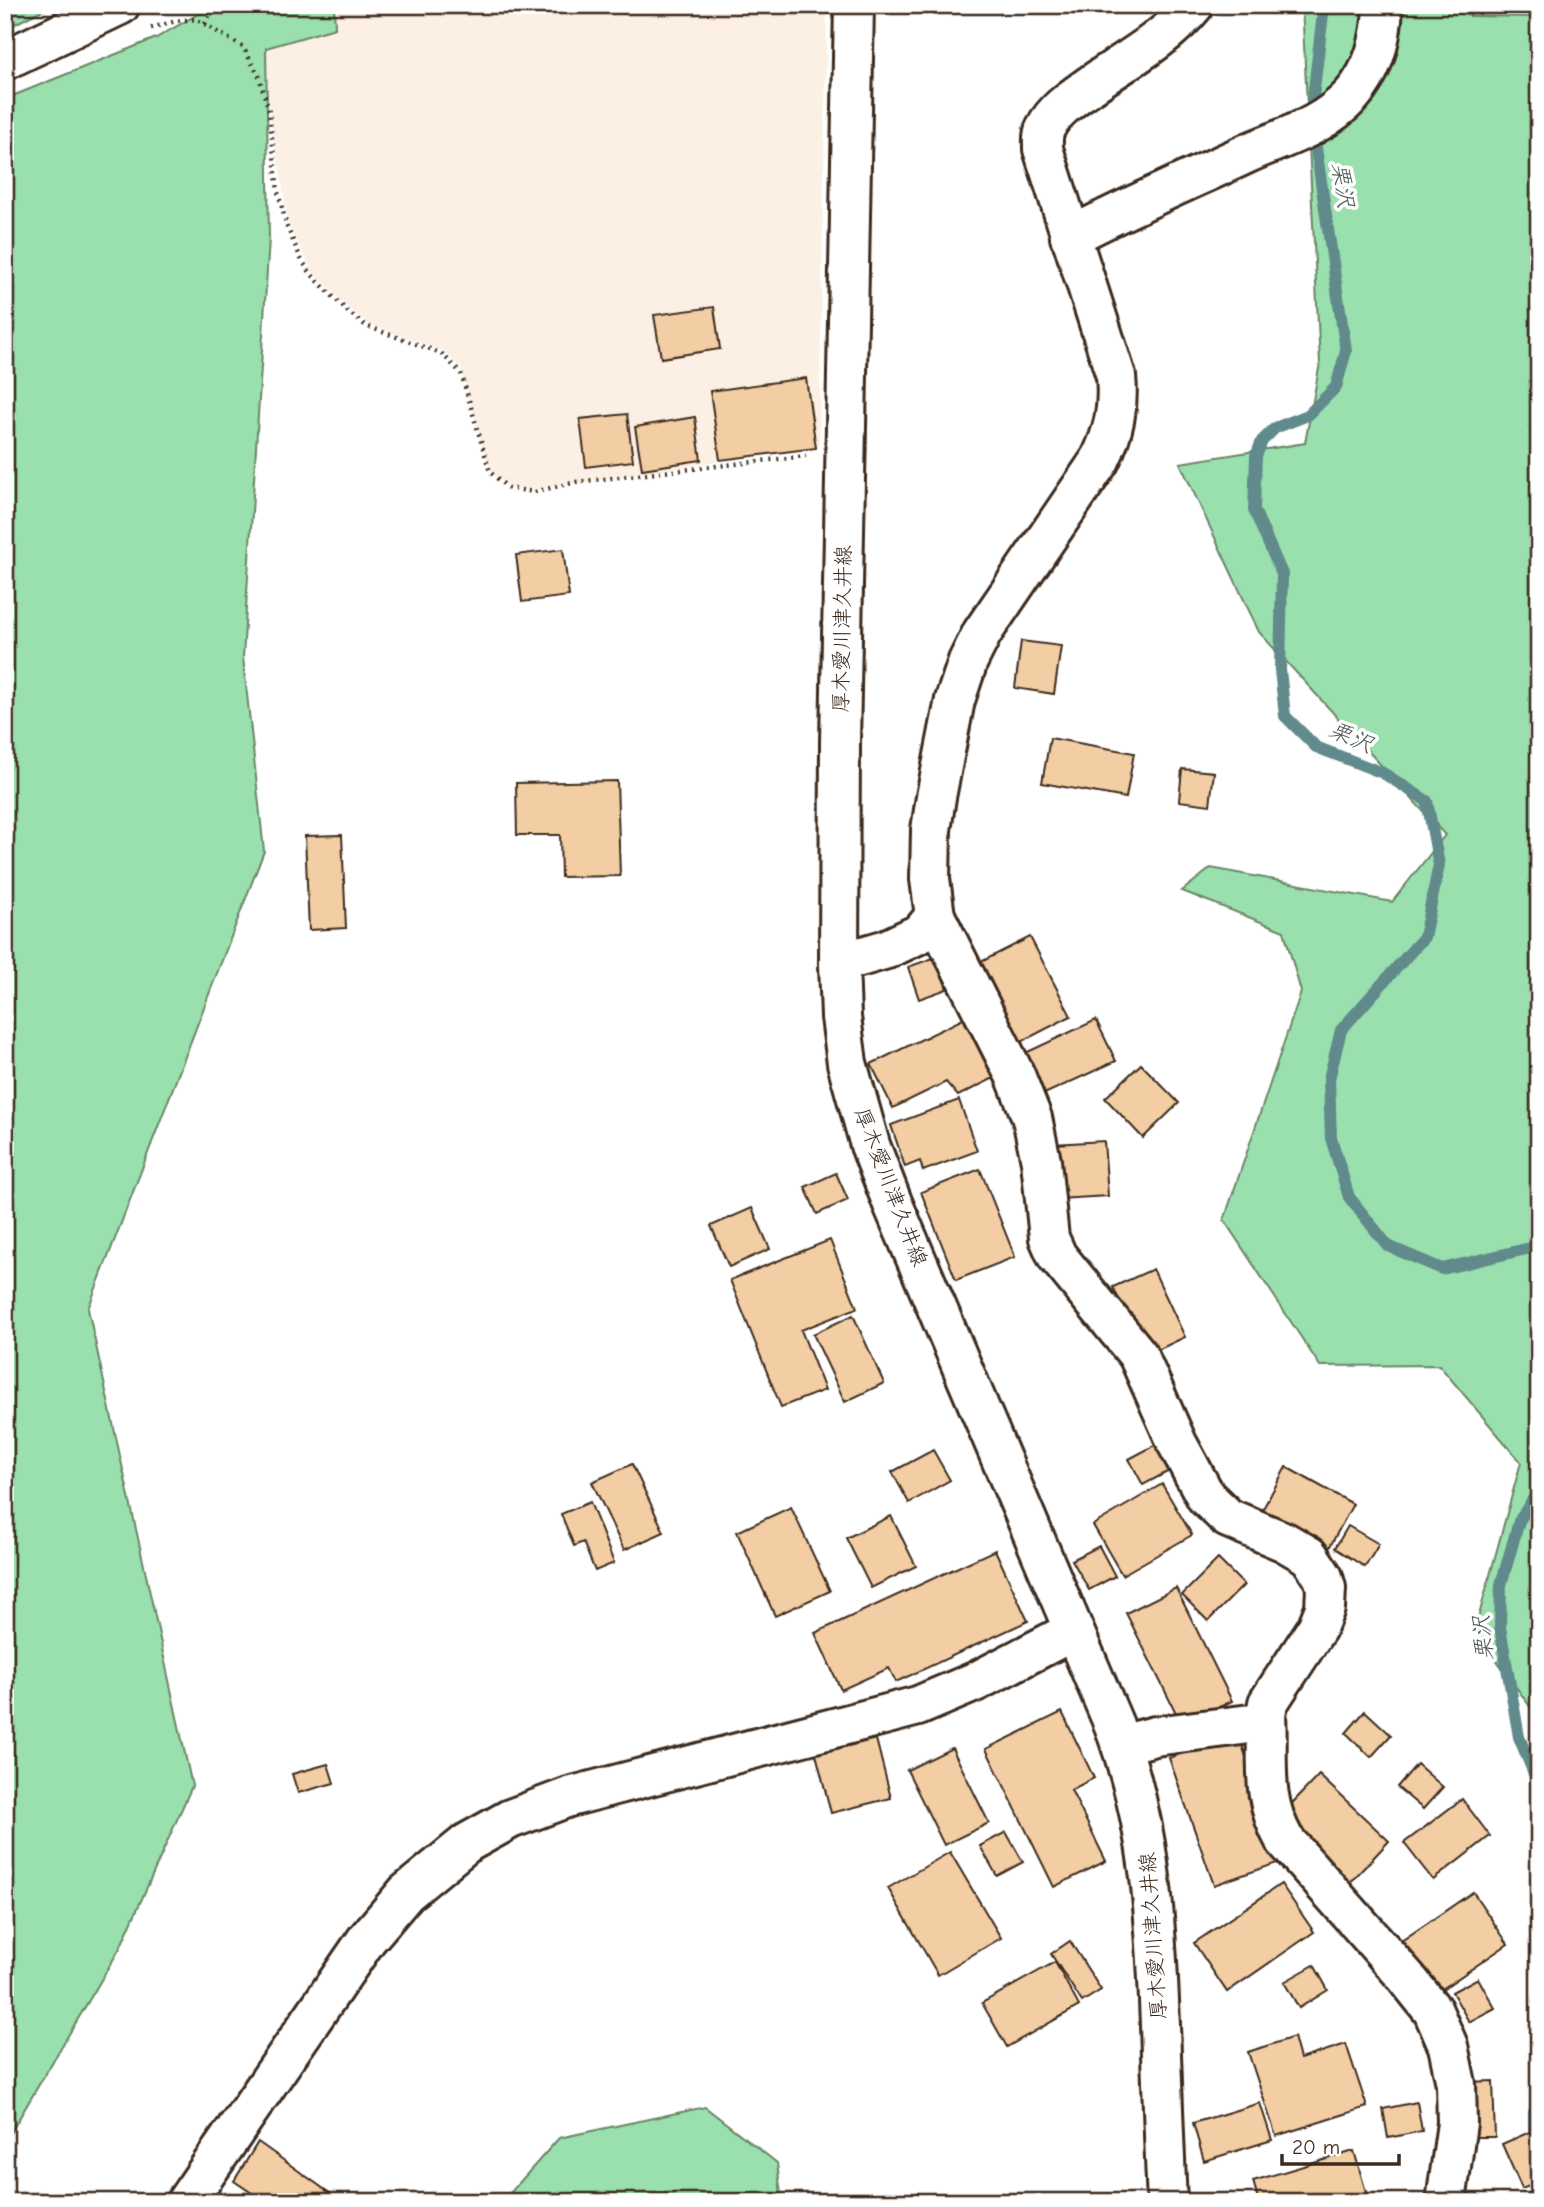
<svg xmlns="http://www.w3.org/2000/svg" width="1544" height="2207" viewBox="0 0 1544 2207" font-family="'Comic Neue','Klee One',sans-serif">
<style>
.built{fill:#fbf0e3}
.green{fill:#99e0ae;stroke:#6a8566;stroke-width:2}
.lines{fill:none;stroke-linecap:round;stroke-linejoin:round}
.stream{stroke:#608a8b;stroke-width:12}
.building{fill:#f3cda3;stroke:#3b2a1e;stroke-width:2}
.minor-casing{stroke:#3b2a1e;stroke-width:44}
.tertiary-casing{stroke:#3b2a1e;stroke-width:44}
.primary-casing{stroke:#3b2a1e;stroke-width:44}
.path{stroke:#3b2a1e;stroke-width:4.5;stroke-dasharray:2 5;stroke-linecap:butt}
.minor{stroke:#fff;stroke-width:38}
.tertiary{stroke:#fff;stroke-width:38}
.primary{stroke:#fff;stroke-width:38}
.labels{text-anchor:middle;dominant-baseline:central;stroke-width:7;stroke-linejoin:round;paint-order:stroke}
.street-label{font-size:21px;fill:#3b2a1e;stroke:#fff}
.water-label{font-size:23px;font-style:italic;fill:#4e5a54;stroke:#fff}
</style>
<rect width="100%" height="100%" fill="#fff"/>
<filter id="ink" filterUnits="userSpaceOnUse"><feTurbulence type="fractalNoise" baseFrequency=".0143" numOctaves="2"/><feDisplacementMap in="SourceGraphic" scale="14" xChannelSelector="R" yChannelSelector="G"/><feConvolveMatrix kernelMatrix="1 2 1 2 8 2 1 2 1" color-interpolation-filters="sRGB"/></filter>
<g filter="url(#ink)">
<polygon class="built" points="252,5 827,5 819,446 530,490 513,489 502,482 492,473 484,452 461,368 443,351 368,324 347,307 313,272 303,254 289,226"/>
<g class="green">
<polygon points="5,5 52,5 5,29"/>
<polygon points="214,5 334,5 335,28 266,48 269,238 243,657 264,851 88,1309 192,1786 120,1948 5,2142 5,99 156,38"/>
<polygon points="1302,5 1465,5 1470,16 1539,17 1539,1719 1475,1630 1521,1462 1439,1365 1320,1366 1224,1220 1301,992 1284,931 1182,891 1211,868 1392,902 1445,835 1259,632 1180,463 1305,443 1320,363"/>
<polygon points="705,2107 777,2163 782,2202 502,2202 559,2138"/>
</g>
<g class="lines">
<g class="stream">
<polyline points="1324,5 1311,114 1346,351 1336,387 1308,415 1275,428 1262,441 1256,456 1254,510 1282,574 1280,670 1285,716 1316,747 1383,773 1427,801 1439,865 1424,937 1341,1030 1329,1079 1331,1138 1349,1197 1388,1246 1442,1269 1539,1246"/>
<polyline points="1539,1490 1519,1521 1501,1585 1500,1627 1519,1737 1539,1786"/>
<polyline points="1534,2144 1534,2113 1539,2099"/>
</g>
</g>
<g class="building">
<polygon points="714,307 720,349 661,358 654,315"/>
<polygon points="806,378 816,448 720,460 710,391"/>
<polygon points="627,414 633,461 586,467 580,419"/>
<polygon points="695,417 701,460 642,469 635,427"/>
<polygon points="563,549 569,596 522,602 516,555"/>
<polygon points="1021,641 1061,646 1054,694 1015,688"/>
<polygon points="1050,738 1134,753 1126,798 1042,783"/>
<polygon points="1182,769 1214,772 1210,805 1179,801"/>
<polygon points="617,781 620,876 561,877 560,835 517,835 516,783"/>
<polygon points="342,835 346,928 309,930 305,836"/>
<polygon points="1030,937 1071,1016 1015,1045 973,966"/>
<polygon points="936,957 947,989 919,999 908,967"/>
<polygon points="965,1018 994,1078 958,1096 946,1082 893,1108 871,1064"/>
<polygon points="1096,1020 1116,1061 1038,1097 1019,1056"/>
<polygon points="1141,1064 1179,1103 1143,1138 1105,1098"/>
<polygon points="959,1100 977,1151 923,1171 920,1161 905,1167 891,1125"/>
<polygon points="1104,1141 1108,1196 1058,1199 1054,1144"/>
<polygon points="980,1169 1015,1257 956,1280 921,1192"/>
<polygon points="836,1173 848,1200 817,1214 805,1187"/>
<polygon points="752,1208 770,1249 729,1267 711,1226"/>
<polygon points="830,1240 857,1308 801,1330 825,1390 781,1407 730,1280"/>
<polygon points="1153,1269 1185,1337 1145,1356 1113,1287"/>
<polygon points="853,1315 884,1383 845,1402 813,1334"/>
<polygon points="1159,1443 1173,1469 1143,1485 1129,1459"/>
<polygon points="933,1450 950,1480 909,1503 892,1472"/>
<polygon points="632,1464 664,1532 624,1550 592,1482"/>
<polygon points="1286,1467 1353,1504 1328,1550 1260,1514"/>
<polygon points="1162,1484 1192,1535 1122,1575 1093,1525"/>
<polygon points="590,1502 614,1563 595,1571 583,1542 574,1546 561,1514"/>
<polygon points="791,1507 830,1591 775,1616 737,1532"/>
<polygon points="891,1516 916,1566 871,1588 846,1538"/>
<polygon points="1348,1526 1379,1544 1365,1567 1335,1548"/>
<polygon points="1099,1546 1115,1576 1089,1590 1072,1560"/>
<polygon points="995,1550 1028,1621 896,1682 889,1668 841,1690 815,1633"/>
<polygon points="1218,1559 1244,1585 1208,1621 1182,1595"/>
<polygon points="1176,1588 1232,1701 1182,1725 1126,1613"/>
<polygon points="1365,1711 1391,1735 1371,1757 1346,1733"/>
<polygon points="1062,1712 1094,1778 1071,1790 1106,1861 1054,1887 986,1749"/>
<polygon points="1238,1734 1283,1861 1214,1885 1169,1758"/>
<polygon points="876,1739 891,1798 831,1813 816,1754"/>
<polygon points="952,1748 989,1823 944,1845 907,1770"/>
<polygon points="328,1764 334,1783 298,1793 292,1774"/>
<polygon points="1417,1764 1443,1787 1423,1809 1397,1787"/>
<polygon points="1319,1775 1389,1841 1347,1886 1276,1820"/>
<polygon points="1462,1799 1490,1836 1433,1880 1404,1843"/>
<polygon points="1006,1832 1023,1862 997,1876 980,1846"/>
<polygon points="950,1852 1001,1938 938,1975 888,1888"/>
<polygon points="1281,1884 1314,1932 1227,1992 1194,1943"/>
<polygon points="1473,1892 1508,1944 1429,1998 1394,1946"/>
<polygon points="1070,1941 1101,1990 1082,2002 1051,1954"/>
<polygon points="1055,1962 1079,2006 1007,2047 982,2003"/>
<polygon points="1314,1965 1328,1990 1299,2008 1284,1982"/>
<polygon points="1478,1978 1495,2008 1469,2022 1452,1992"/>
<polygon points="1294,2037 1300,2059 1346,2044 1367,2107 1276,2136 1248,2052"/>
<polygon points="1493,2081 1495,2137 1469,2137 1467,2082"/>
<polygon points="1417,2102 1422,2131 1388,2138 1383,2109"/>
<polygon points="1260,2103 1272,2140 1204,2161 1193,2123"/>
<polygon points="1539,2128 1539,2182 1522,2189 1502,2144"/>
<polygon points="258,2142 338,2199 336,2202 265,2202 234,2181"/>
<polygon points="1354,2151 1369,2202 1259,2202 1253,2181"/>
</g>
<g class="lines">
<defs>
<g id="minor">
<path d="M1070,237C1129,206 1190,180 1250,152C1287,136 1324,126 1352,95C1374,70 1382,38 1383,5"/>
<path d="M935,916L1015,1075L1032,1118L1041,1161L1049,1238L1057,1256L1138,1355L1177,1443L1206,1497L1228,1518L1285,1542L1309,1556L1323,1577L1326,1588L1325,1608L1317,1628L1268,1703L1266,1715C1269,1761 1260,1796 1284,1839L1406,1977L1433,2011L1448,2046L1456,2084L1457,2123L1446,2202"/>
<path d="M839,963L887,949L921,933L935,916L930,879L931,830L936,797L955,700L968,661L982,633L1100,460C1114,431 1119,408 1116,376L1043,149C1043,141 1042,134 1046,127C1054,111 1071,99 1085,89C1121,63 1166,40 1194,5"/>
<polyline points="1121,1745 1155,1736 1266,1722"/>
</g>
<g id="tertiary">
<polyline points="5,60 120,5"/>
<polyline points="186,2202 367,1939 406,1893 467,1843 510,1819 569,1797 918,1706 977,1681 1073,1631"/>
</g>
<path id="primary" d="M854,5L840,743L839,963L841,1017L847,1063L870,1145L892,1202L1114,1725C1151,1826 1156,1918 1160,2025C1162,2084 1164,2143 1167,2202"/>
</defs>
<use href="#minor" class="minor-casing"/>
<use href="#tertiary" class="tertiary-casing"/>
<use href="#primary" class="primary-casing"/>
<g class="path">
<polyline points="205,24 215,5"/>
<polyline points="151,28 176,21 196,19 243,47 259,76 269,111 278,192 287,227 302,261 312,275 347,311 366,326 441,353 461,373 490,472 508,488 534,492 576,482 806,456"/>
</g>
<use href="#minor" class="minor"/>
<use href="#tertiary" class="tertiary"/>
<use href="#primary" class="primary"/>
</g>
</g>
<g class="labels">
<g class="street-label">
<text transform="translate(842 629) rotate(-89)">厚木愛川津久井線</text>
<text transform="translate(891 1187) rotate(69)">厚木愛川津久井線</text>
<text transform="translate(1153 1936) rotate(-94)">厚木愛川津久井線</text>
</g>
<g class="water-label">
<text transform="translate(1343 185) rotate(81)">栗沢</text>
<text transform="translate(1351 737) rotate(23)">栗沢</text>
<text transform="translate(1483 1638) rotate(-96)">栗沢</text>
</g>
</g>
<rect width="1544" height="2207" fill="none" stroke="#fff" stroke-width="28"/>
<rect x="14" y="14" width="1516" height="2179" fill="none" stroke="#3b2a1e" stroke-width="2.5" filter="url(#ink)"/>
<path d="M1282 2154v10h117v-10" fill="none" stroke="#3b2a1e" stroke-width="3.5"/>
<text x="1292" y="2154" font-size="21" fill="#3b2a1e" stroke="#ffffff" stroke-width="5" paint-order="stroke">20 m</text>
</svg>
